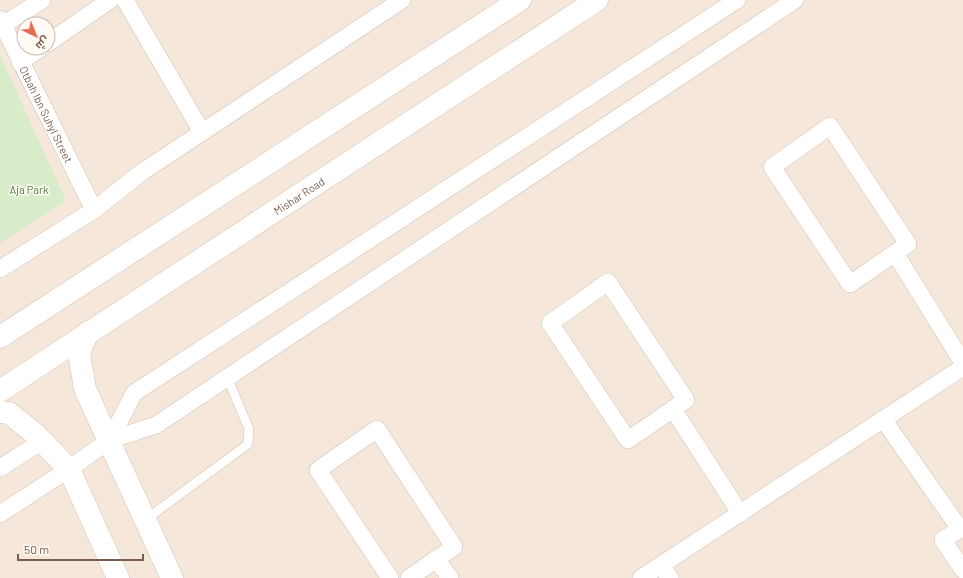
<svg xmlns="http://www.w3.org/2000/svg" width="963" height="578" viewBox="0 0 963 578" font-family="Barlow,Cairo,sans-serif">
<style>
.residential{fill:#f5e8da;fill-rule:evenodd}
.green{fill:#d8ecc9}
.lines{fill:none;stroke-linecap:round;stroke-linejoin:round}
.lane-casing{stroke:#d1beb0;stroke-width:10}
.street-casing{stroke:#d1beb0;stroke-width:18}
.secondary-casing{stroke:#d6c0b0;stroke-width:23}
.lane{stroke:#fff;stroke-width:9}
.street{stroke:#fff;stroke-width:17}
.secondary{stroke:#fff;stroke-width:22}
.labels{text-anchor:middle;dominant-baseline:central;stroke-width:3;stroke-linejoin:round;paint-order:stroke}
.street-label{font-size:11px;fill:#7a5c4d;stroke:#fffaf3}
.park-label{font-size:11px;fill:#537a41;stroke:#fffaf3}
</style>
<rect width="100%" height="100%" fill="#fdf6ec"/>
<path class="residential" d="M0,0H963V578H0ZM24,24H48V48H24Z"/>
<polygon class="green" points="0,55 66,201 0,243"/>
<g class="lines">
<defs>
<polyline id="lane" points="145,520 248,444 249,429 227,377"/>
<g id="street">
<polyline points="125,0 202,132"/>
<path id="s1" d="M0,19L94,210"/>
<polyline points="3,25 42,0"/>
<polyline points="48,43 110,0"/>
<polyline points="20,62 41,48"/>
<polygon points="830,126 908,244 850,284 772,167"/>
<polyline points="895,253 963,363"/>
<polyline points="0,269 94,210 142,172 402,0"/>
<polygon points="608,282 686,400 628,440 550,323"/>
<polyline points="673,409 740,513"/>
<polyline points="883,419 960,529"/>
<polyline points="110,440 134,393 737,0"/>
<polyline points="0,468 42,441"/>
<polyline points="0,514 69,469 110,440 156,425 795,0"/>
<polyline points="963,527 943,540 963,570"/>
<polyline points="436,559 450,578"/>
<polyline points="661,565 670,578"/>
<polyline points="390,578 318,470 377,429 454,547 409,578"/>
<polyline points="641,578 963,367"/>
</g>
<g id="secondary">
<polyline points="88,332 79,353 85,389 172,578"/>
<polyline points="0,337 520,0"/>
<path id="s2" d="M0,391L597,0"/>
<polyline points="0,412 9,413 34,433 69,469 118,578"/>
</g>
</defs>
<use href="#lane" class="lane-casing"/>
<use href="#street" class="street-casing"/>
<use href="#secondary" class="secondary-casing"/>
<use href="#lane" class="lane"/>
<use href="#street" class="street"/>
<use href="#secondary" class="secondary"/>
</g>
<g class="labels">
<g class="street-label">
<text stroke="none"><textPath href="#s1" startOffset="106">Otbah Ibn Suhyl Street</textPath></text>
<text stroke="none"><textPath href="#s2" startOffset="357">Mishar Road</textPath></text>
</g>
<g class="park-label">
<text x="29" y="189">Aja Park</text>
</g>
</g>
<g transform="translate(36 36) rotate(137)"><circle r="19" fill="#fffaf3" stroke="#cabbb1"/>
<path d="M0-3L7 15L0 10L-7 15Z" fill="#e76f51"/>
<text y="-6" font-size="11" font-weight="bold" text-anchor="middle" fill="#7a5c4d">ش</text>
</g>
<path d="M18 554v6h125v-6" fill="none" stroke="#7a5c4d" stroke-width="2"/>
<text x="24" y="554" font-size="12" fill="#7a5c4d" stroke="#fffaf3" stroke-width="3" paint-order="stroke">50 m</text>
</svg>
